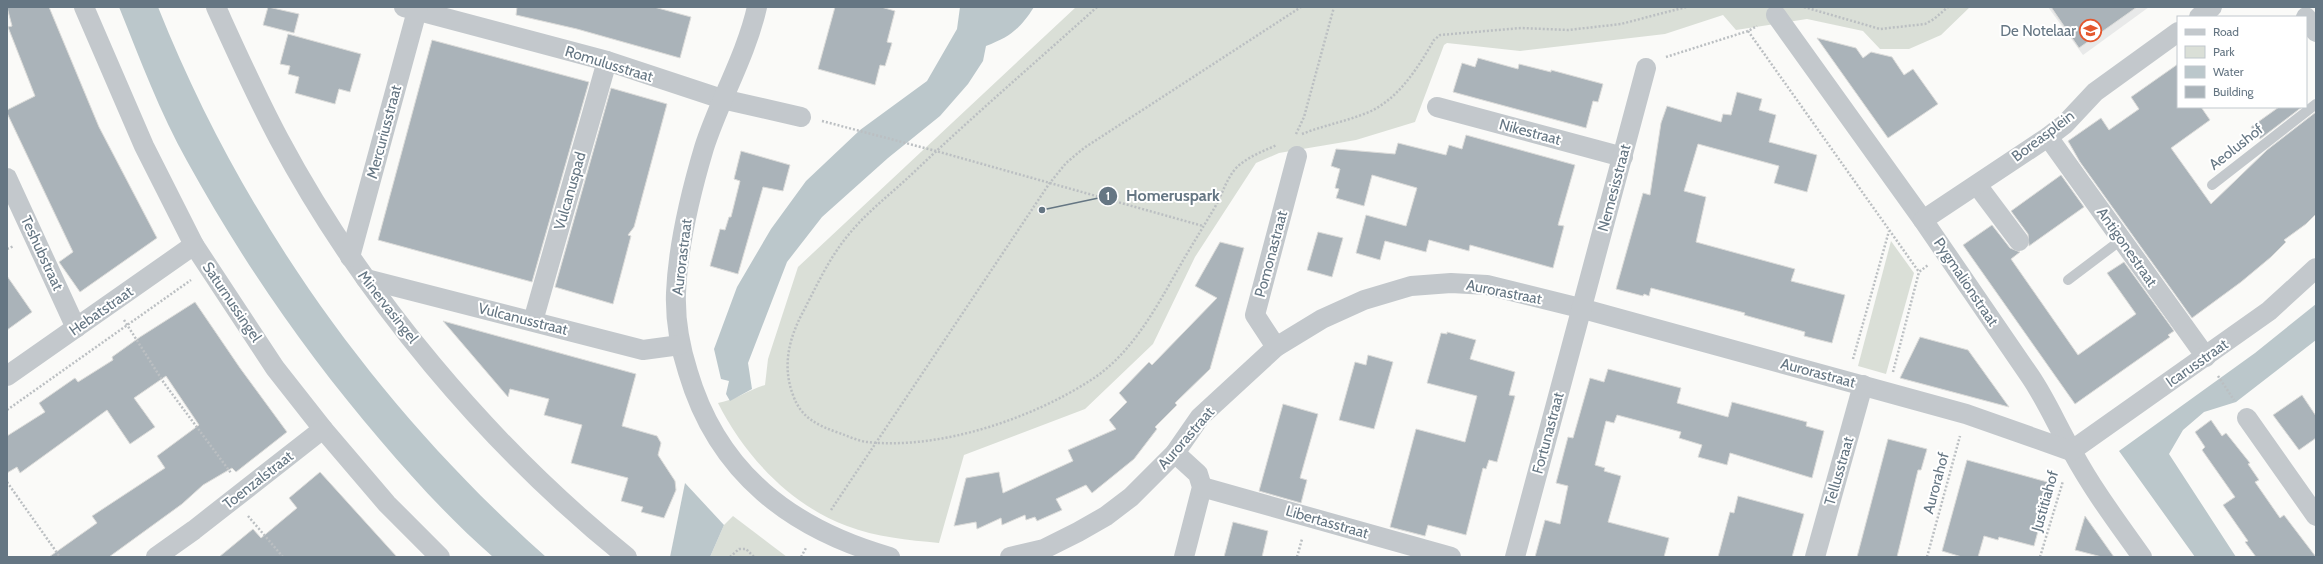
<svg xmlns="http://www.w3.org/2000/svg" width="2323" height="564" viewBox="0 0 2323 564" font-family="Cabin,sans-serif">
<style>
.built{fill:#e8e9e9}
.green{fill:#dadfd7}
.water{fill:#bbc7cb}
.building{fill:#aab3b9;stroke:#dcdcda}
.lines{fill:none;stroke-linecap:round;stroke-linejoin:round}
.path{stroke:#bbbfc2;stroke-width:2.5;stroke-dasharray:2 2;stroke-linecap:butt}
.service{stroke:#c3c8cc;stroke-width:10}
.minor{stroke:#c3c8cc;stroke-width:20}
.labels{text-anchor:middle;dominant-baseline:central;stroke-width:4;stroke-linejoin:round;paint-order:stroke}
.poi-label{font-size:15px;fill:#657683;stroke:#fff;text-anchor:end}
.street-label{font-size:15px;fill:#657683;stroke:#fff}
.leader{fill:none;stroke:#657683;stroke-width:1.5}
.callout-dot{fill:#657683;stroke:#fff;stroke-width:1.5}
.mark-label{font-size:12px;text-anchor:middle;font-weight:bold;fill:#fff}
.callout-label{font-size:16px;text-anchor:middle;font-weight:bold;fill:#657683;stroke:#fff;stroke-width:4;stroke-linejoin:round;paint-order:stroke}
</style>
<rect width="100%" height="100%" fill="#fafaf8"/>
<polygon class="built" points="2048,7 2149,7 2083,55"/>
<g class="green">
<path d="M1076,7H1970L1941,35L1909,49H1880L1863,31L1807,19L1736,30L1723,15L1665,34L1520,51L1447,43L1444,45L1415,122L1356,140L1279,153L1256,163L1195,257L1153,344L1085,409L964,455L939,543C908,540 876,537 847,526C790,505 744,455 718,403C735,400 749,390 765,385L768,359L798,267Z"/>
<polygon points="1891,241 1914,273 1886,374 1858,366"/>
<polygon points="733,516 787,557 710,557 724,525"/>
</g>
<g class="water">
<path d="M119,7H158C242,218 376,406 546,557H493C452,521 416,482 381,441C307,355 242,261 187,161C160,113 140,59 119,7Z"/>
<path d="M960,7H1034C1020,29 1010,37 986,46L983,61L968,84L940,116L888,158L822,217L787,262L748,363L752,389L730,401L726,394L729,381L721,379L714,349L737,287L771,229L806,181L860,130L927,81L957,29Z"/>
<polygon points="2316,304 2316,340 2236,402 2204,412 2183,430 2169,454 2236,557 2195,557 2119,451 2255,353"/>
<polygon points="685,483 724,525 710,557 670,557"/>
</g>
<g class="building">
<polygon points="7,7 49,7 99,127 157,238 80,292 59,262 73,252 7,113 7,110 35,96 8,27 12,26"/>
<polygon points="268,7 299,14 294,33 263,25"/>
<polygon points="517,7 654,7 691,17 680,58 577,29 516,15"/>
<polygon points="835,7 881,7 895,11 887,42 892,43 885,66 880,65 875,85 818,69"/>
<polygon points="2051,7 2137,7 2079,48"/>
<polygon points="288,34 361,54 350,92 339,89 335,104 295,93 299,77 288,74 290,66 280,64"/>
<polygon points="1817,38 1856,48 1863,58 1871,52 1892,57 1904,75 1913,69 1938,104 1888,138"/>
<polygon points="432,40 589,82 532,282 378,240"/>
<polygon points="1478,58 1518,69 1519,64 1551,72 1551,70 1603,84 1598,102 1593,101 1586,128 1453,92 1462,63 1475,67"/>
<polygon points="2178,64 2178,107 2201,107 2210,120 2171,148 2211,204 2267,150 2316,112 2316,214 2306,224 2284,240 2286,242 2271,257 2241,282 2192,318 2080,162 2068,141 2101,118 2109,130 2139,109 2131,97"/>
<polygon points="611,88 667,104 634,227 628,235 631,236 613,304 555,287"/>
<polygon points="1737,92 1762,99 1759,110 1776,115 1769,142 1817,155 1807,192 1774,183 1779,166 1698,144 1684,191 1706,197 1696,242 1795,269 1791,281 1845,295 1832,343 1804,336 1805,332 1744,315 1745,313 1651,288 1649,296 1644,294 1643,296 1616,289 1643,193 1650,195 1661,123 1667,106 1721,122 1723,114 1731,115"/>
<polygon points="2279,107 2302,107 2260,139 2251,127"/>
<polygon points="1466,135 1575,165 1558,225 1564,226 1553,268 1470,245 1469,251 1429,240 1426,252 1385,241 1380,260 1356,253 1366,215 1406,226 1417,188 1372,175 1364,206 1336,198 1339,189 1335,188 1340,169 1331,166 1336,149 1395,154 1398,143 1446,155 1449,145 1462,149"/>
<polygon points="741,151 790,165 783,191 763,187 738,274 710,266 720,229 725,230 729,217 731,217 740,181 734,179"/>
<polygon points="2061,175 2084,207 2029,246 2028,234 2011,211"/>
<polygon points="1992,225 2010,248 2020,252 2011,259 2078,355 2136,314 2107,273 2124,262 2174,331 2168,335 2170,337 2075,404 1963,245"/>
<polygon points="1318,232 1343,238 1332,277 1307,270"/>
<polygon points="1220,242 1244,248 1210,369 1175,403 1177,405 1155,427 1157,429 1134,459 1092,493 1086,485 1056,499 1062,510 1037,521 1035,517 1026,520 1025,515 1002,525 1001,518 977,529 976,522 954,526 966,478 999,472 1003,493 1073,461 1068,450 1116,429 1109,420 1127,402 1119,393 1149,362 1152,365 1217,298 1195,286"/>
<polygon points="7,276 32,312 7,330"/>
<polygon points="195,302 240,368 287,432 236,472 232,468 203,485 182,504 109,557 49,557 97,523 92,516 165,468 157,456 199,425 166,376 134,398 155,427 130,444 107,410 20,473 17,467 7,473 7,436 45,412 39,403 75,378 78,382 113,360 112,357 140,337"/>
<polygon points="443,321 636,374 622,426 657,436 661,443 658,455 675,481 676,490 664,518 641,512 643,507 621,501 628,478 571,463 582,425 544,415 549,399 510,389 508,397"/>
<polygon points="1447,332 1476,340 1470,359 1515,372 1509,395 1515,396 1497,462 1489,460 1486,469 1483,468 1466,535 1428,525 1425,536 1390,527 1416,429 1465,442 1477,396 1427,383 1441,333 1447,334"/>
<polygon points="1920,337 1968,350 2009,407 1900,378"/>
<polygon points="1368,355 1393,362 1374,429 1339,420 1355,362 1366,365"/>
<polygon points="1608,369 1681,388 1677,403 1728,417 1732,402 1807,422 1806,426 1824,431 1812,478 1730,453 1727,465 1698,457 1702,445 1679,438 1681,432 1617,415 1614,423 1606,421 1595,465 1605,468 1604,471 1621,476 1608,522 1669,538 1664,557 1535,557 1545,520 1560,524 1568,486 1556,483 1568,437 1573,438 1590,378 1604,382"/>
<polygon points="2302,395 2316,416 2316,438 2299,450 2273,415"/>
<polygon points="1283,404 1318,414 1300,478 1307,480 1301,503 1259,491"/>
<polygon points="2211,420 2222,436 2226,433 2250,463 2248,464 2259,480 2255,482 2280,518 2284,515 2316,557 2256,557 2245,542 2248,541 2223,505 2235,497 2202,450 2205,447 2195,432"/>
<polygon points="1888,439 1927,449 1921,470 1918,470 1897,557 1857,557"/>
<polygon points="1967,460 2051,483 2034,546 1999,537 1998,540 1984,536 1978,557 1962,557 1942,551"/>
<polygon points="320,472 397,557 219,557 253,529 261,538 297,508 289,498"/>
<polygon points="1738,496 1804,514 1792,557 1718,557 1730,512 1734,513"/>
<polygon points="2085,516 2114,557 2102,557 2075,550"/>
<polygon points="1233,522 1268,531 1262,557 1224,557"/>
</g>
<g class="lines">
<g class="path">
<path d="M1097,7C1036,62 973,116 913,173C892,193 868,211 850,233C830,256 817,285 803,312C789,338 782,366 793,395C801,418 817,425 839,433C848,436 858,441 867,442C939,450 1031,419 1091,380C1135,352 1160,300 1185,257C1195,240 1205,224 1215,207C1223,193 1226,179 1237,167C1248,157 1263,151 1277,145"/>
<polyline points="1804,7 1880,29 1925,24 1934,19 1948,7"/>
<polyline points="1748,31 1919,272"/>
<polyline points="1666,57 1748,31 1757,26"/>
<polyline points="822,121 936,151 1203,226"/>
<polyline points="1296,134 1304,117 1334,7"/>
<path d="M1302,134C1322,126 1343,122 1364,114C1397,102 1417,69 1434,40L1440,35L1521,28L1568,30L1621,24L1686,7"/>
<polyline points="7,249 14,246"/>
<polyline points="124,320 164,383 231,473"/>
<polyline points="1853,359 1889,231"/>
<polyline points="1893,372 1919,272 1928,265"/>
<polyline points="2218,376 2234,400"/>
<polyline points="7,410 191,280"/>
<polyline points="7,482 60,557"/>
<polyline points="831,510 1049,184 1066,163 1084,148 1301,7"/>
<polyline points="248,516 283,557"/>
<polyline points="730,557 739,549 746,549 754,557"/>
<polyline points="801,557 806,548"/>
<polyline points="1297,557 1302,539"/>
<polyline points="1927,557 1960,436"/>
<polyline points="2040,557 2063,481"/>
</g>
<g class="service">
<polyline points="2212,185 2316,104"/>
<polyline points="2068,280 2121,240"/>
</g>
<g class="minor">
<polyline points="84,7 144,146 194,245 275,368 323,429 387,504 440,557"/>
<path d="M216,7C236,51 256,96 279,139C362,295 490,447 627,557"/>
<polyline points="404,7 607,61 722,99 801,117"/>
<path d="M757,7C746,56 719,101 704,148C690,195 678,245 676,293C675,320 680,347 688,372C718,474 792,529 890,557"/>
<path d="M1776,15L1923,220L2030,376C2047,401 2058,428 2073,453C2093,490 2118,523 2142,557"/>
<polyline points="2199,17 2212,7"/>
<polyline points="2306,17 2316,32"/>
<polyline points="1437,107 1623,157"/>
<polyline points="2048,137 2206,357"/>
<polyline points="7,178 76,328"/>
<polyline points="1977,185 2019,241"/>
<polyline points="1923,220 2048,137 2065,124 2095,92 2178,32"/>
<polyline points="350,257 418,7"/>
<polyline points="366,279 643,350 680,345"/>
<polyline points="533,321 607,61"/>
<polyline points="1276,347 1255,315 1297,156"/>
<polyline points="7,376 194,245"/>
<polyline points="2247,418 2316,516"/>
<polyline points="1175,453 1198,474 1202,487 1184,557"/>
<polyline points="1202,487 1451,557"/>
<polyline points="156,557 194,530 323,429"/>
<polyline points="1010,557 1044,549 1078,532 1106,516 1131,497 1175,453 1200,417 1276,347 1322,319 1364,300 1411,286 1451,283 1487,285 1580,308 1966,414 2071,451 2269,311 2316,268"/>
<polyline points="1515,557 1646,68"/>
<polyline points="1815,557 1863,385"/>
</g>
</g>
<defs>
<symbol id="school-ring" viewBox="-11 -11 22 22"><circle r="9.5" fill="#fff" stroke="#e4572e" stroke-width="1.5"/><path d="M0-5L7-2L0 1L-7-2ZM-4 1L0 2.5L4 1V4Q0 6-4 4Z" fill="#e4572e"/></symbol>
</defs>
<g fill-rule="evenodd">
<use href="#school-ring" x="2078" y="18" width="25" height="25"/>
</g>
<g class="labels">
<g class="poi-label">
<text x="2076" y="31">De Notelaar</text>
</g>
<g class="street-label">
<text transform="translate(609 64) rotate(17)">Romulusstraat</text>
<text transform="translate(384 132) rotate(-75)">Mercuriusstraat</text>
<text transform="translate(1530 132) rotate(15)">Nikestraat</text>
<text transform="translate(2043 136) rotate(-37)">Boreasplein</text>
<text transform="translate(2236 147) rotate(-38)">Aeolushof</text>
<text transform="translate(1614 188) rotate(-75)">Nemesisstraat</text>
<text transform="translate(570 191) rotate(-74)">Vulcanuspad</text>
<text transform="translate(2127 247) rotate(55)">Antigonestraat</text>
<text transform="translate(42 253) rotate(65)">Teshubstraat</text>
<text transform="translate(1271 254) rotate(-75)">Pomonastraat</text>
<text transform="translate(682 257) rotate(-83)">Aurorastraat</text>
<text transform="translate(1966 282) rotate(56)">Pygmalionstraat</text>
<text transform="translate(1504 292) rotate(11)">Aurorastraat</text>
<text transform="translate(232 302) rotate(56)">Saturnussingel</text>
<text transform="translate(388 307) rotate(52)">Minervasingel</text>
<text transform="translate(101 311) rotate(-35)">Hebatstraat</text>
<text transform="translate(523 319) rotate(14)">Vulcanusstraat</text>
<text transform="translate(2197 363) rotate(-35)">Icarusstraat</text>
<text transform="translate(1818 373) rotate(15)">Aurorastraat</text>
<text transform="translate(1548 433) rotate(-75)">Fortunastraat</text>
<text transform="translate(1186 438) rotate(-49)">Aurorastraat</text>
<text transform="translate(1839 471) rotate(-74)">Tellusstraat</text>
<text transform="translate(258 480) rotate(-38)">Toenzalstraat</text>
<text transform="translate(1936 483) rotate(-75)">Aurorahof</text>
<text transform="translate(2045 501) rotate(-74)">Justitiahof</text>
<text transform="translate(1327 522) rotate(16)">Libertasstraat</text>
</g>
</g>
<path class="leader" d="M1042 210L1108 196"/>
<g class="callout-dot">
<circle cx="1042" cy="210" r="4"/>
<circle cx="1108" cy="196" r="10"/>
</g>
<g class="mark-label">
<text x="1108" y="200">1</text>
</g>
<g class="callout-label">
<text x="1173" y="201">Homeruspark</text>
</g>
<rect width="2323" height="564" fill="none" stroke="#657683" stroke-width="16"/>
<rect x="2177" y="16" width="130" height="92" fill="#ffffff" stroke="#c1c8cd"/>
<rect x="2185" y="29" width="20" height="6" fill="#c3c8cc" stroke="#c1c8cd"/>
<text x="2213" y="36" font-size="12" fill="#657683">Road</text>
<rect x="2185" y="46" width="20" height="12" fill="#dadfd7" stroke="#c1c8cd"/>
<text x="2213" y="56" font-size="12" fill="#657683">Park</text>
<rect x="2185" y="66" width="20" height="12" fill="#bbc7cb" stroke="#c1c8cd"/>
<text x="2213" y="76" font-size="12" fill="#657683">Water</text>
<rect x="2185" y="86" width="20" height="12" fill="#aab3b9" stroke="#c1c8cd"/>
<text x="2213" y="96" font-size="12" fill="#657683">Building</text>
</svg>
